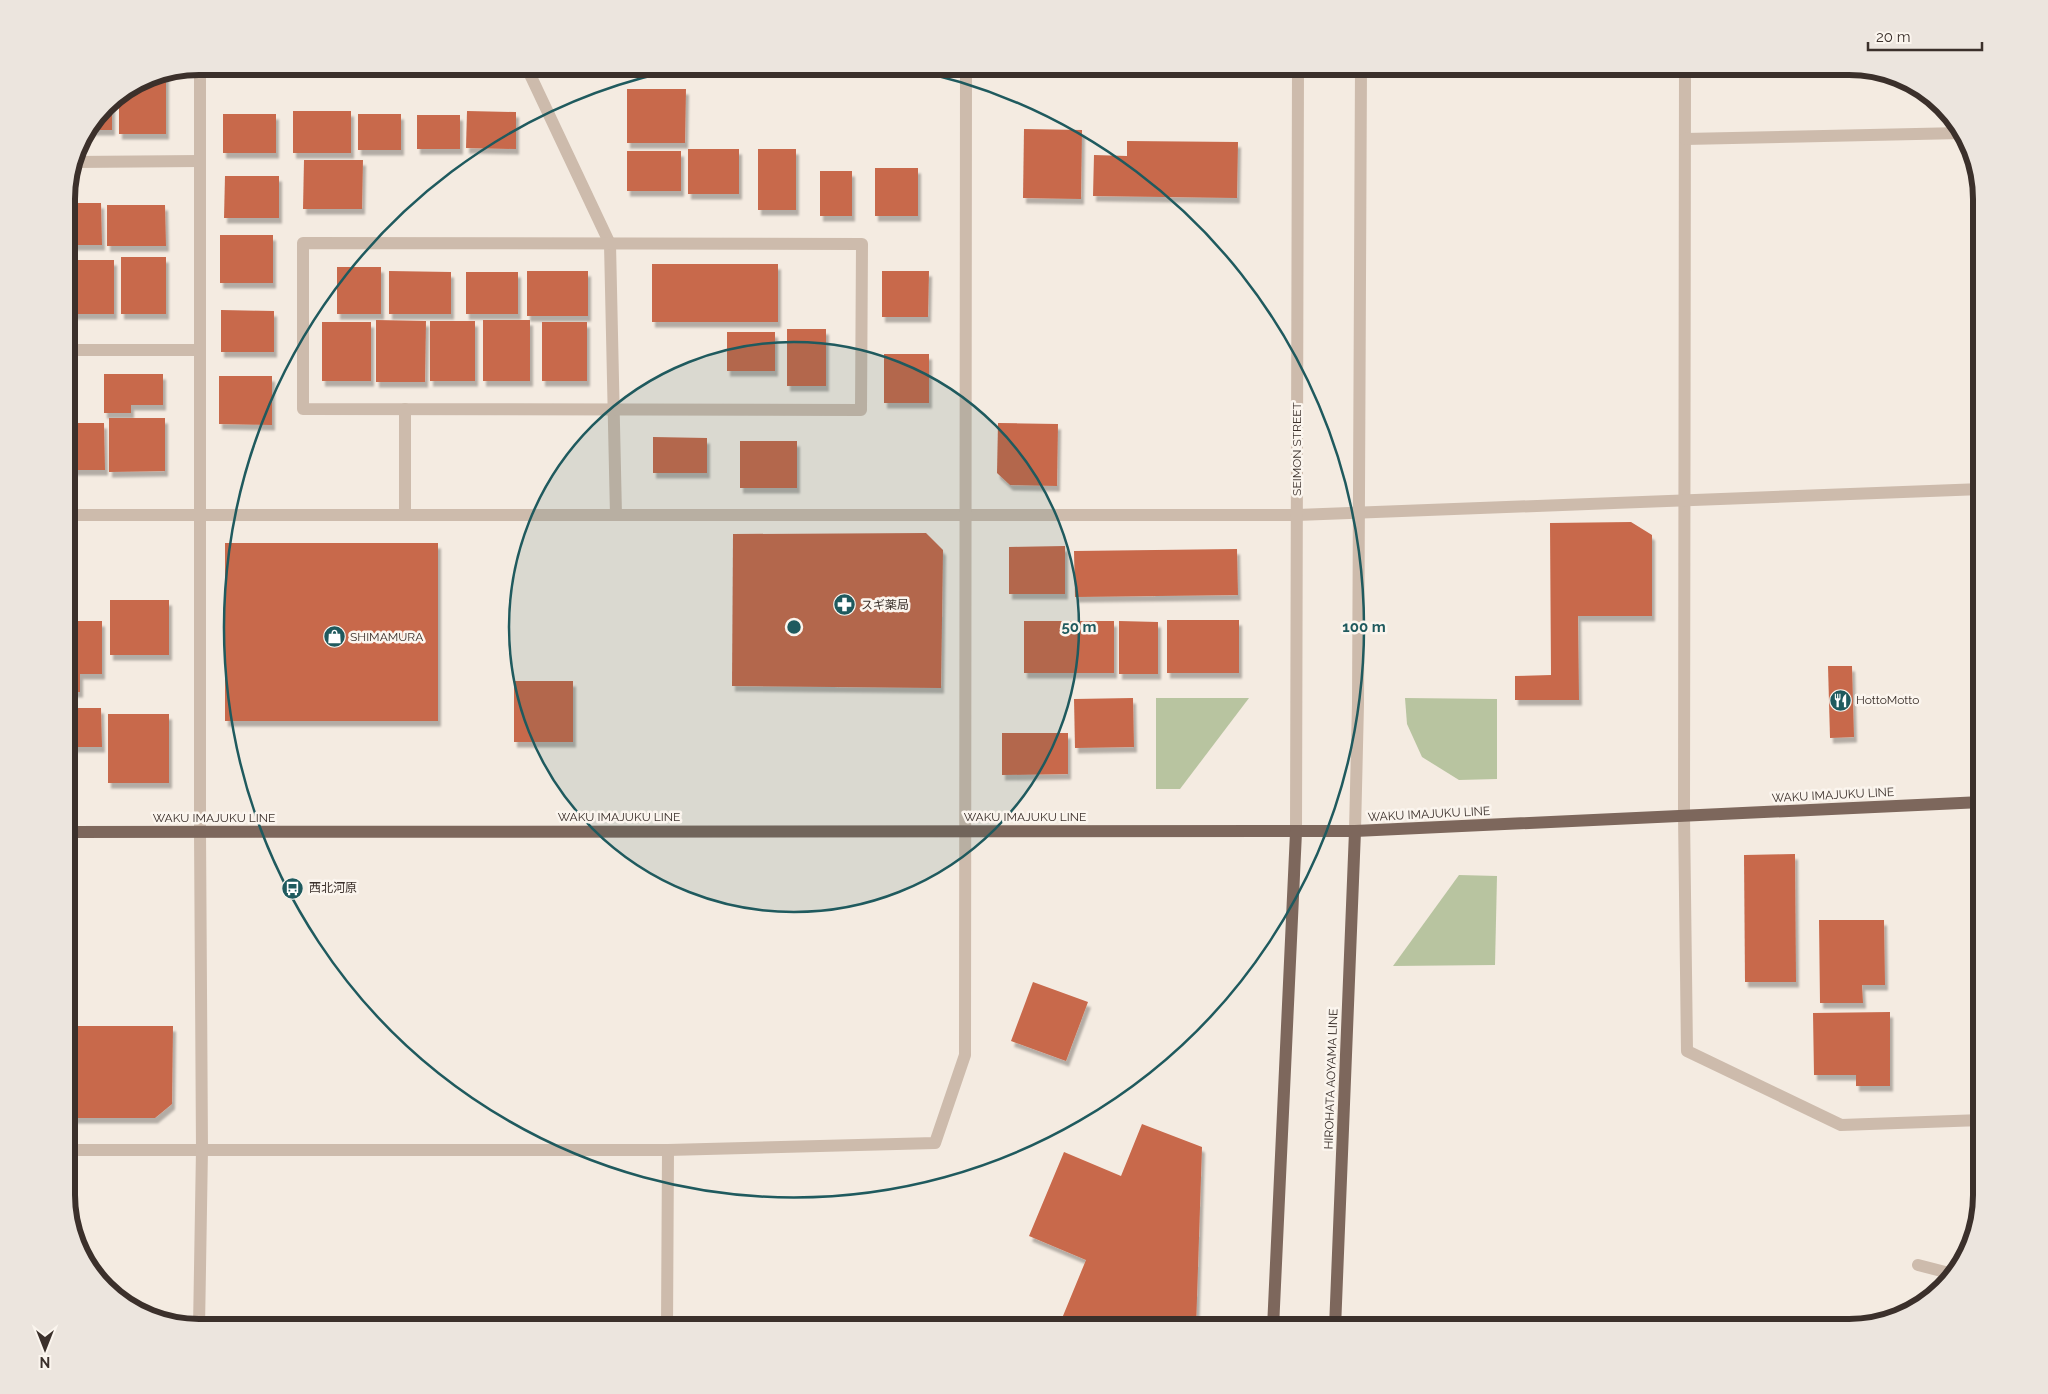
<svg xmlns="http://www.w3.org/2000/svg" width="2048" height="1394" viewBox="0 0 2048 1394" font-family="Raleway,'Noto Sans JP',sans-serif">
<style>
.green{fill:#b8c4a0}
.building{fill:#c8694b;filter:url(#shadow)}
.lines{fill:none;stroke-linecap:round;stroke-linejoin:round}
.minor{stroke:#cdbbac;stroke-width:12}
.major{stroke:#7d675c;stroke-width:12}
.ring{fill:none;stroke:#1f5a5e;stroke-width:2.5}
.labels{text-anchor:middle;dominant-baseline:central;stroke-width:5;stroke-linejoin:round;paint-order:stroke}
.street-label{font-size:12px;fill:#3b302b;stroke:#fbf5ee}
.poi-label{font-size:12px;fill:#3b302b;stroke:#fbf5ee;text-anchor:start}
.rim{fill:none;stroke:#3b302b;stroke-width:6}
.centre{fill:#1f5a5e;stroke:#fbf5ee;stroke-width:2.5}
.ring-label{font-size:15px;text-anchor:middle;font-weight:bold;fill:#1f5a5e;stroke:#fbf5ee;stroke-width:5;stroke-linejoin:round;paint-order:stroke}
</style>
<defs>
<filter id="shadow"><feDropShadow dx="3" dy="5.5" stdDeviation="1" flood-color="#0004"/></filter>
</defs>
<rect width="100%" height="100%" fill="#f4ebe1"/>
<g class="green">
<polygon points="1156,698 1249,698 1180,789 1156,789"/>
<polygon points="1405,698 1497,699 1497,779 1459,780 1422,757 1407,724"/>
<polygon points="1459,875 1497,876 1495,965 1393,966"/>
</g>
<g class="building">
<polygon points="166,73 166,134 119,134 119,96 149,76"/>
<polygon points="627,89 686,89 685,143 627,143"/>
<polygon points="112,101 112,130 88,130 105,105"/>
<rect x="293" y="111" width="58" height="42"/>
<polygon points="467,111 516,112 516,149 466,148"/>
<rect x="223" y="114" width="53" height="39"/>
<rect x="358" y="114" width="43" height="36"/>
<rect x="417" y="115" width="43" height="34"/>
<polygon points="1024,129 1082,130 1081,199 1023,198"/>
<polygon points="1127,141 1238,142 1237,198 1093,196 1094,155 1127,156"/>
<rect x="688" y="149" width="51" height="45"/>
<rect x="758" y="149" width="38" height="61"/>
<rect x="627" y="151" width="54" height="40"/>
<polygon points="304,160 363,160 362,209 303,209"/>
<rect x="875" y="168" width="43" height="48"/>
<rect x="820" y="171" width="32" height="45"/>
<polygon points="225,176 279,176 279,218 224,218"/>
<polygon points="67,203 101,203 102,245 67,245"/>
<polygon points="107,205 165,205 166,246 107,246"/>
<rect x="220" y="235" width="53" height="48"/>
<rect x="121" y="257" width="45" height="57"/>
<rect x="70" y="260" width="44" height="54"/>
<rect x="652" y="264" width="126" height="58"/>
<rect x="337" y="267" width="44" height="47"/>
<polygon points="389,271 451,272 451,314 389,314"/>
<rect x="527" y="271" width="61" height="45"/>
<polygon points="882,271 929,271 928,317 882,317"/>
<rect x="466" y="272" width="52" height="42"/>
<polygon points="221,310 274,311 274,352 221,352"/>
<polygon points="376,320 426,321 425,382 376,382"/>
<rect x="483" y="320" width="47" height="61"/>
<rect x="430" y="321" width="45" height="60"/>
<rect x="322" y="322" width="49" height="59"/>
<rect x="542" y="322" width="45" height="59"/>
<rect x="787" y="329" width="39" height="57"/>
<rect x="727" y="332" width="48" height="39"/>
<rect x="884" y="354" width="45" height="49"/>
<rect x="67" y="373" width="3" height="37"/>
<polygon points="104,374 163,374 163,405 131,405 131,413 104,413"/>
<polygon points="219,376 272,376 272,425 219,424"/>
<polygon points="109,418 165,418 165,471 109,472"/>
<polygon points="67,423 104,423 105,470 67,470"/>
<polygon points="998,423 1058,424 1057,486 1010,485 997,473"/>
<polygon points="653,437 707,438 707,473 653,473"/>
<rect x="740" y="441" width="57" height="47"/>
<rect x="1971" y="518" width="11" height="70"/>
<polygon points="1631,522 1652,535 1652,616 1578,616 1579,700 1515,700 1515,676 1551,675 1550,523"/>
<polygon points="926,533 943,550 941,688 732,686 733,534"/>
<rect x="225" y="543" width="213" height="178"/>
<polygon points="1065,546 1065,594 1009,594 1009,547"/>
<polygon points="1237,549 1238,595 1075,597 1074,551"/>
<rect x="110" y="600" width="59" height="55"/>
<rect x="1167" y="620" width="72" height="53"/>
<polygon points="67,621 102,621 102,674 80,674 80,692 67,692"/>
<rect x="1024" y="621" width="90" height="52"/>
<polygon points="1119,621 1158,622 1158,674 1119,674"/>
<polygon points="1828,666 1852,666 1854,737 1830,738"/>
<rect x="514" y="681" width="59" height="61"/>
<polygon points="1133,698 1134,747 1075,748 1074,699"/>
<polygon points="67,708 101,708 102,747 67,747"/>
<rect x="108" y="714" width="61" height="69"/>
<polygon points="1002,733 1068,733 1068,774 1002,775"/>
<polygon points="1795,854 1796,982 1745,982 1744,855"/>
<polygon points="1819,920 1884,920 1885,985 1862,985 1863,1003 1820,1003"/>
<polygon points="1033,982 1088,1002 1066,1061 1011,1041"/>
<polygon points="1890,1012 1890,1086 1856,1086 1856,1075 1814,1075 1813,1013"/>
<polygon points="67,1026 173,1026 172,1104 155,1118 67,1118"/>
<polygon points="1142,1124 1202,1147 1196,1328 1058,1328 1086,1260 1029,1236 1064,1152 1121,1176"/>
</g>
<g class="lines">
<g class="minor">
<polyline points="526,66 610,244 616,515"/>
<polyline points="1685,66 1684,816 1687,1051 1841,1125 1982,1120"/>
<polyline points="1685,139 1962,133"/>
<polyline points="74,162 200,161"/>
<polygon points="303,243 862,244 861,410 303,409"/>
<polyline points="67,350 200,350"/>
<polyline points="405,409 405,515"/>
<polyline points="67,515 1297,515 1982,489"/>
<polyline points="1355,831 1358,704 1361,66"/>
<polyline points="1296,832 1298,66"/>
<polyline points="67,1150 668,1150 935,1143 965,1055 966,66"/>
<polyline points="1918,1265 1953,1274"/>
<polyline points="199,1328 202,1149 200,832 200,66"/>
<polyline points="667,1328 668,1150"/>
</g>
<g class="major">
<polyline points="67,832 1355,831 1982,802"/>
<polyline points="1273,1328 1296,832"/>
<polyline points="1335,1328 1355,831"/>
</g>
</g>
<circle cx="794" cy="627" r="285" fill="#1f5a5e" fill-opacity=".12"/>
<g class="ring">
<circle cx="794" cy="627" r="285"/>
<path d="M898 67A570 570 0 1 1 690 67"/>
</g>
<defs>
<symbol id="pharmacy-disc" viewBox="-11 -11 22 22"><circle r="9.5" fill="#1f5a5e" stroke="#fbf5ee"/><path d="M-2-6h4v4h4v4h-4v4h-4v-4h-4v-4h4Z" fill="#fff"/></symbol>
<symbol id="shop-disc" viewBox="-11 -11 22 22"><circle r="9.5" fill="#1f5a5e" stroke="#fbf5ee"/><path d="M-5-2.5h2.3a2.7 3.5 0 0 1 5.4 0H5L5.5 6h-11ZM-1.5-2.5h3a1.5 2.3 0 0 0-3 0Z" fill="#fff"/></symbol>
<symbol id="restaurant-disc" viewBox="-11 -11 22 22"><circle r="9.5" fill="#1f5a5e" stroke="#fbf5ee"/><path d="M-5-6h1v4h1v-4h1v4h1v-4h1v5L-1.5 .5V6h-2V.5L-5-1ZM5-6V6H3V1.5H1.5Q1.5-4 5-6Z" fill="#fff"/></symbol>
<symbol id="bus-disc" viewBox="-11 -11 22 22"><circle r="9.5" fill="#1f5a5e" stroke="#fbf5ee"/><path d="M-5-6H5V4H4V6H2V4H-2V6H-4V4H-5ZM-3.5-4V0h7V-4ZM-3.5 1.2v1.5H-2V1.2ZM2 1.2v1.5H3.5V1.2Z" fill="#fff"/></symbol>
</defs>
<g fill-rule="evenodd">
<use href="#pharmacy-disc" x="832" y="592" width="25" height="25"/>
<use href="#shop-disc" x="322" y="624" width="25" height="25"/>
<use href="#restaurant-disc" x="1828" y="688" width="25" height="25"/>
<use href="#bus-disc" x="280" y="876" width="25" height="25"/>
</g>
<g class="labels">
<g class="street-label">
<text transform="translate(1297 449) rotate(-90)">SEIMON STREET</text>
<text transform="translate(1833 795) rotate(-3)">WAKU IMAJUKU LINE</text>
<text transform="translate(1429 814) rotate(-3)">WAKU IMAJUKU LINE</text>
<text x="619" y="817">WAKU IMAJUKU LINE</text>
<text x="1025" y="817">WAKU IMAJUKU LINE</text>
<text x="214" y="818">WAKU IMAJUKU LINE</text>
<text transform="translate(1331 1079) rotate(-88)">HIROHATA AOYAMA LINE</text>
</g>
<g class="poi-label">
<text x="861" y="605">スギ薬局</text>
<text x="350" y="637">SHIMAMURA</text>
<text x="1856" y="700">HottoMotto</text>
<text x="309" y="888">西北河原</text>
</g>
</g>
<path d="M0 0H2048V1394H0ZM199 75H1849A124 124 0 0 1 1973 199V1195A124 124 0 0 1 1849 1319H199A124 124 0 0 1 75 1195V199A124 124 0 0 1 199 75Z" fill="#ece5de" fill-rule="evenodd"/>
<path class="rim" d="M199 75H1849A124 124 0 0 1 1973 199V1195A124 124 0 0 1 1849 1319H199A124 124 0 0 1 75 1195V199A124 124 0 0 1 199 75Z"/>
<circle cx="794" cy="627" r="8" class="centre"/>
<g class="ring-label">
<text x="1079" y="632">50 m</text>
<text x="1364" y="632">100 m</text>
</g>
<g transform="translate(45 1349) rotate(180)" stroke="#fbf5ee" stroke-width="4" paint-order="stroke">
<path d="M0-4L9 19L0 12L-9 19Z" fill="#3b302b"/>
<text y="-8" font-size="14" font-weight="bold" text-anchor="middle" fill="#3b302b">N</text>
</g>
<path d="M1868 42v8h114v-8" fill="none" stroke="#3b302b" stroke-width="2.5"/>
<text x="1876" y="42" font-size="15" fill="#3b302b" stroke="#fbf5ee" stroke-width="4" paint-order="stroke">20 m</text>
</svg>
